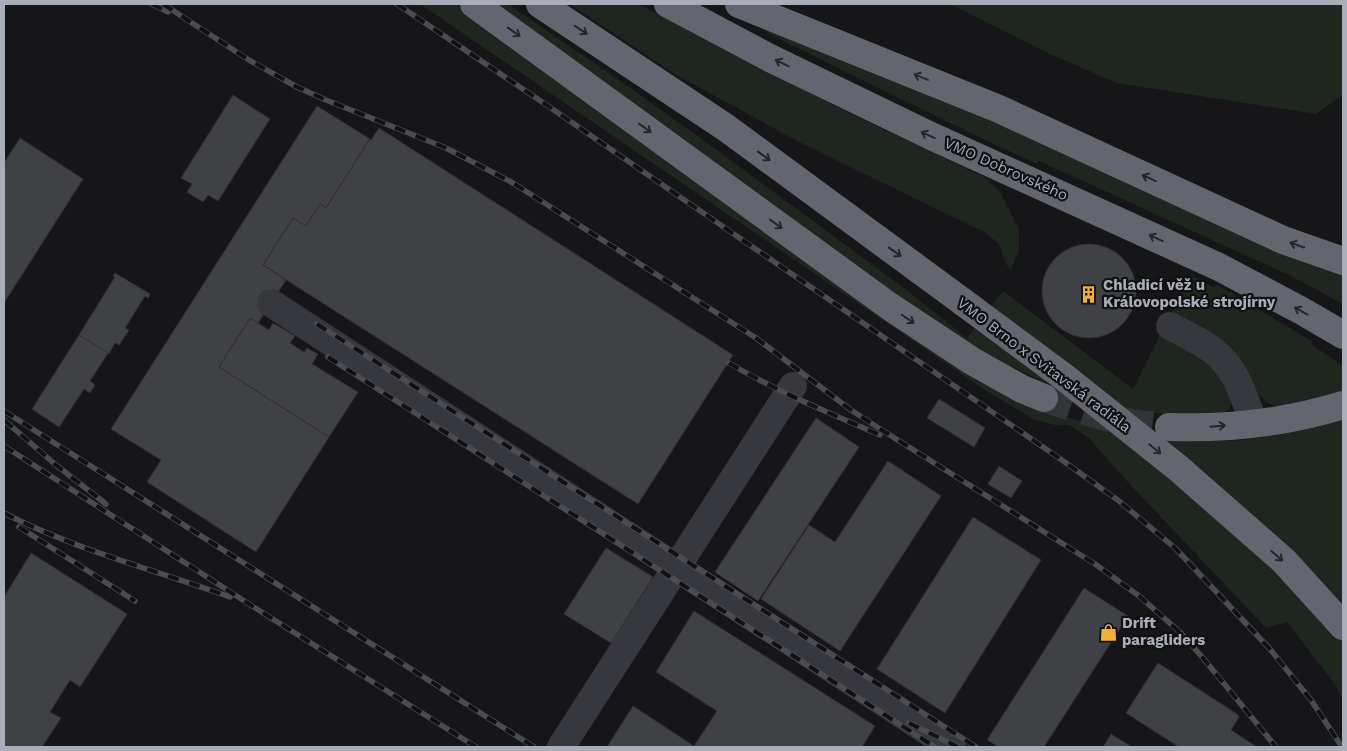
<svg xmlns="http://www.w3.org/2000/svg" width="1347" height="751" viewBox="0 0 1347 751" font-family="'Work Sans',sans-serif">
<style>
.green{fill:#1e261f}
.building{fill:#404145;stroke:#303034}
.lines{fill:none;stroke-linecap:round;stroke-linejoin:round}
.highway-tunnel{stroke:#333438;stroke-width:28;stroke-dasharray:28 14;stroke-linecap:butt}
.minor{stroke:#37383d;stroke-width:28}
.highway{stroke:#63666e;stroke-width:28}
.rail-casing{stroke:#4a4c52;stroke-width:5.5}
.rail{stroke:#111113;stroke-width:4;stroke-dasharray:11;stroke-linecap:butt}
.highway-bridge{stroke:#63666e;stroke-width:28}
.oneway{stroke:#26262a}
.labels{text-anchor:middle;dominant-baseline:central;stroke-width:4.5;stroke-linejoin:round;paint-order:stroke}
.street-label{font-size:15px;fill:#a8adb8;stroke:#111113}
.poi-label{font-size:15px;font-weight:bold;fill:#a8adb8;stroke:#111113;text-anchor:start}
</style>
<rect width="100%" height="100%" fill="#161618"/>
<g class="green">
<path d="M420,4H455L602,110L1007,391C1026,400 1044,410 1063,416C1119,435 1192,446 1251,439C1282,435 1313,426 1343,418V700L1334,683L1287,622L1266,628L1125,479L1090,439L1069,425H1055L1033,419L979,386Z"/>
<path d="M497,4H508L626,85L717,150L904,288L967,338L1003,291L1133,389L1161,333L1213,361L1232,400C1230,408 1228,412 1220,416C1182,415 1142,415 1106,404C990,372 888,289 793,219C694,148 596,76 497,4Z"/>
<polygon points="570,4 638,4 851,114 984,177 999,190 1019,229 1019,250 1011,269 1006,264 999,244 986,233 799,142 673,73"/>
<polygon points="950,4 1343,4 1343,95 1316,114 1117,83 1050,54"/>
<polygon points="768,30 1010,129 1343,274 1343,304 1291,276 1039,161 1037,164 962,129 769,34"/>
<polygon points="1190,275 1214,287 1217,285 1312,341 1311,344 1343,366 1343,392 1287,407 1275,406 1266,402 1196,325 1172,312"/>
</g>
<g class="building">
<polygon points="233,95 270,119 218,201 208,195 203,202 187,192 192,184 181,178"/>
<polygon points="317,106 370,139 326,208 320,204 306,226 293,218 263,265 286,280 258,323 250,318 219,367 329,437 256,552 147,482 161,460 111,429"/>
<polygon points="379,128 733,355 638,504 263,265 293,218 306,226 320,204 326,208 370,139 371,140"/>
<polygon points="20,138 83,179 4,303 4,163"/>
<circle cx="1089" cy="291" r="47"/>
<polygon points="115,273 150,294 148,298 145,296 125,328 129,330 119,345 115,343 109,354 79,335 115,277 113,276"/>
<polygon points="250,318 269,330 273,323 295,336 290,343 304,352 307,348 318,354 312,364 358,392 329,437 219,367"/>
<polygon points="79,335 108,353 90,381 95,385 90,393 84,389 59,427 32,409"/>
<polygon points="939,399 985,428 974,447 927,418"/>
<polygon points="816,418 859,447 758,601 715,572"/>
<polygon points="888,461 941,496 840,651 761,599 809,525 835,542"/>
<polygon points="999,466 1022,481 1011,498 988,484"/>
<polygon points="973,517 1041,560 945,713 877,669"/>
<polygon points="606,548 653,577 611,643 564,614"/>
<polygon points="31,553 127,614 80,687 70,680 50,712 61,718 42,747 4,747 4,597"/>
<polygon points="1084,588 1128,616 1044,747 999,747 987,740"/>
<polygon points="694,611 875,726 862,747 607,747 633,706 694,746 717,711 656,672"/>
<polygon points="1158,663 1237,714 1239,717 1231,730 1257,747 1179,747 1126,713"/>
<polygon points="1111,734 1132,747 1103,747"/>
</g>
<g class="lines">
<path class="highway-tunnel" d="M1044,398C1086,412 1125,425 1169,427"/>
<g class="minor">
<polyline points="271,303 952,747"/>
<path d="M1170,326C1185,334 1201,341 1215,352C1237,370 1244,398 1254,423"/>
<polyline points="561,747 793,386"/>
</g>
<g class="highway">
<polyline points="474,4 889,306 972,361 1022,389 1044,398"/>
<polyline points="540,4 725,127 963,302"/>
<polyline points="668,4 768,57 931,136 1219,267 1302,311 1343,335"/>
<polyline points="739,4 999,109 1283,240 1343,261"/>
<path d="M1169,427C1227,429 1288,422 1343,405"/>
</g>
<defs>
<g id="rail">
<polyline points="152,4 168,12"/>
<polyline points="163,4 249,60 297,87 326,100 446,148 513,183 756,338 851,410 877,427 1095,564 1139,596 1181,633 1203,658 1276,747"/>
<polyline points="397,4 548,106 1059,458 1119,501 1175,548 1269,648 1311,700 1342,747"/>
<polyline points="317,324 976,747"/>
<polyline points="328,357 935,747"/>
<path d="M729,363C776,391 829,413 880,435"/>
<polyline points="4,411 534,747"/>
<polyline points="4,420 56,465 106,504"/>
<polyline points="4,446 249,604 476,747"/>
<path d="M4,513C76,550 155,570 230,597"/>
<polyline points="19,527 135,601"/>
<polyline points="909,723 958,747"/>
</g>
</defs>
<use href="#rail" class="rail-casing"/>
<use href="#rail" class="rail"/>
<polyline class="highway-bridge" points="963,302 1064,377 1178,468 1284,561 1343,626"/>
</g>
<defs><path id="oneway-shaft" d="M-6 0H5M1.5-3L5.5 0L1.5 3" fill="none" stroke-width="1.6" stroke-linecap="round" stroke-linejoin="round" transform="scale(1.25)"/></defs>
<g class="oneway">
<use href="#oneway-shaft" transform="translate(581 30) rotate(33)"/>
<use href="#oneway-shaft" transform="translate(514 32) rotate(36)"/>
<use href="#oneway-shaft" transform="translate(782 63) rotate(-154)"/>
<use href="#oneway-shaft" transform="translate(921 77) rotate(-158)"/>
<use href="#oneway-shaft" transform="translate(645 128) rotate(36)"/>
<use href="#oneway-shaft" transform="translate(928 135) rotate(-155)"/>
<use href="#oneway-shaft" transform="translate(764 156) rotate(36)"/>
<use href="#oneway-shaft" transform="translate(1149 178) rotate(-156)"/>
<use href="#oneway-shaft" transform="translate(776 224) rotate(36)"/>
<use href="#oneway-shaft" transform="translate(1156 238) rotate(-155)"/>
<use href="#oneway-shaft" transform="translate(1297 245) rotate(-161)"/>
<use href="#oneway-shaft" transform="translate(895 252) rotate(36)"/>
<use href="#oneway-shaft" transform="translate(1301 311) rotate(-151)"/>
<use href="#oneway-shaft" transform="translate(908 319) rotate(33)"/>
<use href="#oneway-shaft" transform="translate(1218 426) rotate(-5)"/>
<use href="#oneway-shaft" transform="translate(1155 449) rotate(39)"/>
<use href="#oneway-shaft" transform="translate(1277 556) rotate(41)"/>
</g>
<defs>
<symbol id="building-bare" viewBox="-9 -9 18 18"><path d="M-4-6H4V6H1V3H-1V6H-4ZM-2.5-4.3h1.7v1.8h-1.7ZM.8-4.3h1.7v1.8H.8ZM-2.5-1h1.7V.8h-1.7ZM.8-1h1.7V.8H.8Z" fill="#f2b134" stroke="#111113" stroke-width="2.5" paint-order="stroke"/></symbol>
<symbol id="shop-bare" viewBox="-9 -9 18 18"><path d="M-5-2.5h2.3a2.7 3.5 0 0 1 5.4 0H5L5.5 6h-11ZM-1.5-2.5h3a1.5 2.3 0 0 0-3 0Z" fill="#f2b134" stroke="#111113" stroke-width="2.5" paint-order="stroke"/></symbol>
</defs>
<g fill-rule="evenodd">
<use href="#building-bare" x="1076" y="282" width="25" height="25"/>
<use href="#shop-bare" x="1096" y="620" width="25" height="25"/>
</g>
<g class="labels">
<g class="street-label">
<text transform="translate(1006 169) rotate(24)">VMO Dobrovského</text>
<text transform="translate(1044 365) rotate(37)">VMO Brno x Svitavská radiála</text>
</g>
<g class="poi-label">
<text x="1103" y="285">Chladicí věž u<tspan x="1103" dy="17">Královopolské strojírny</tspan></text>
<text x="1122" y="623">Drift<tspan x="1122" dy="17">paragliders</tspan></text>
</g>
</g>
<rect width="1347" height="751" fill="none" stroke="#a8adb8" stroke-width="10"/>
</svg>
